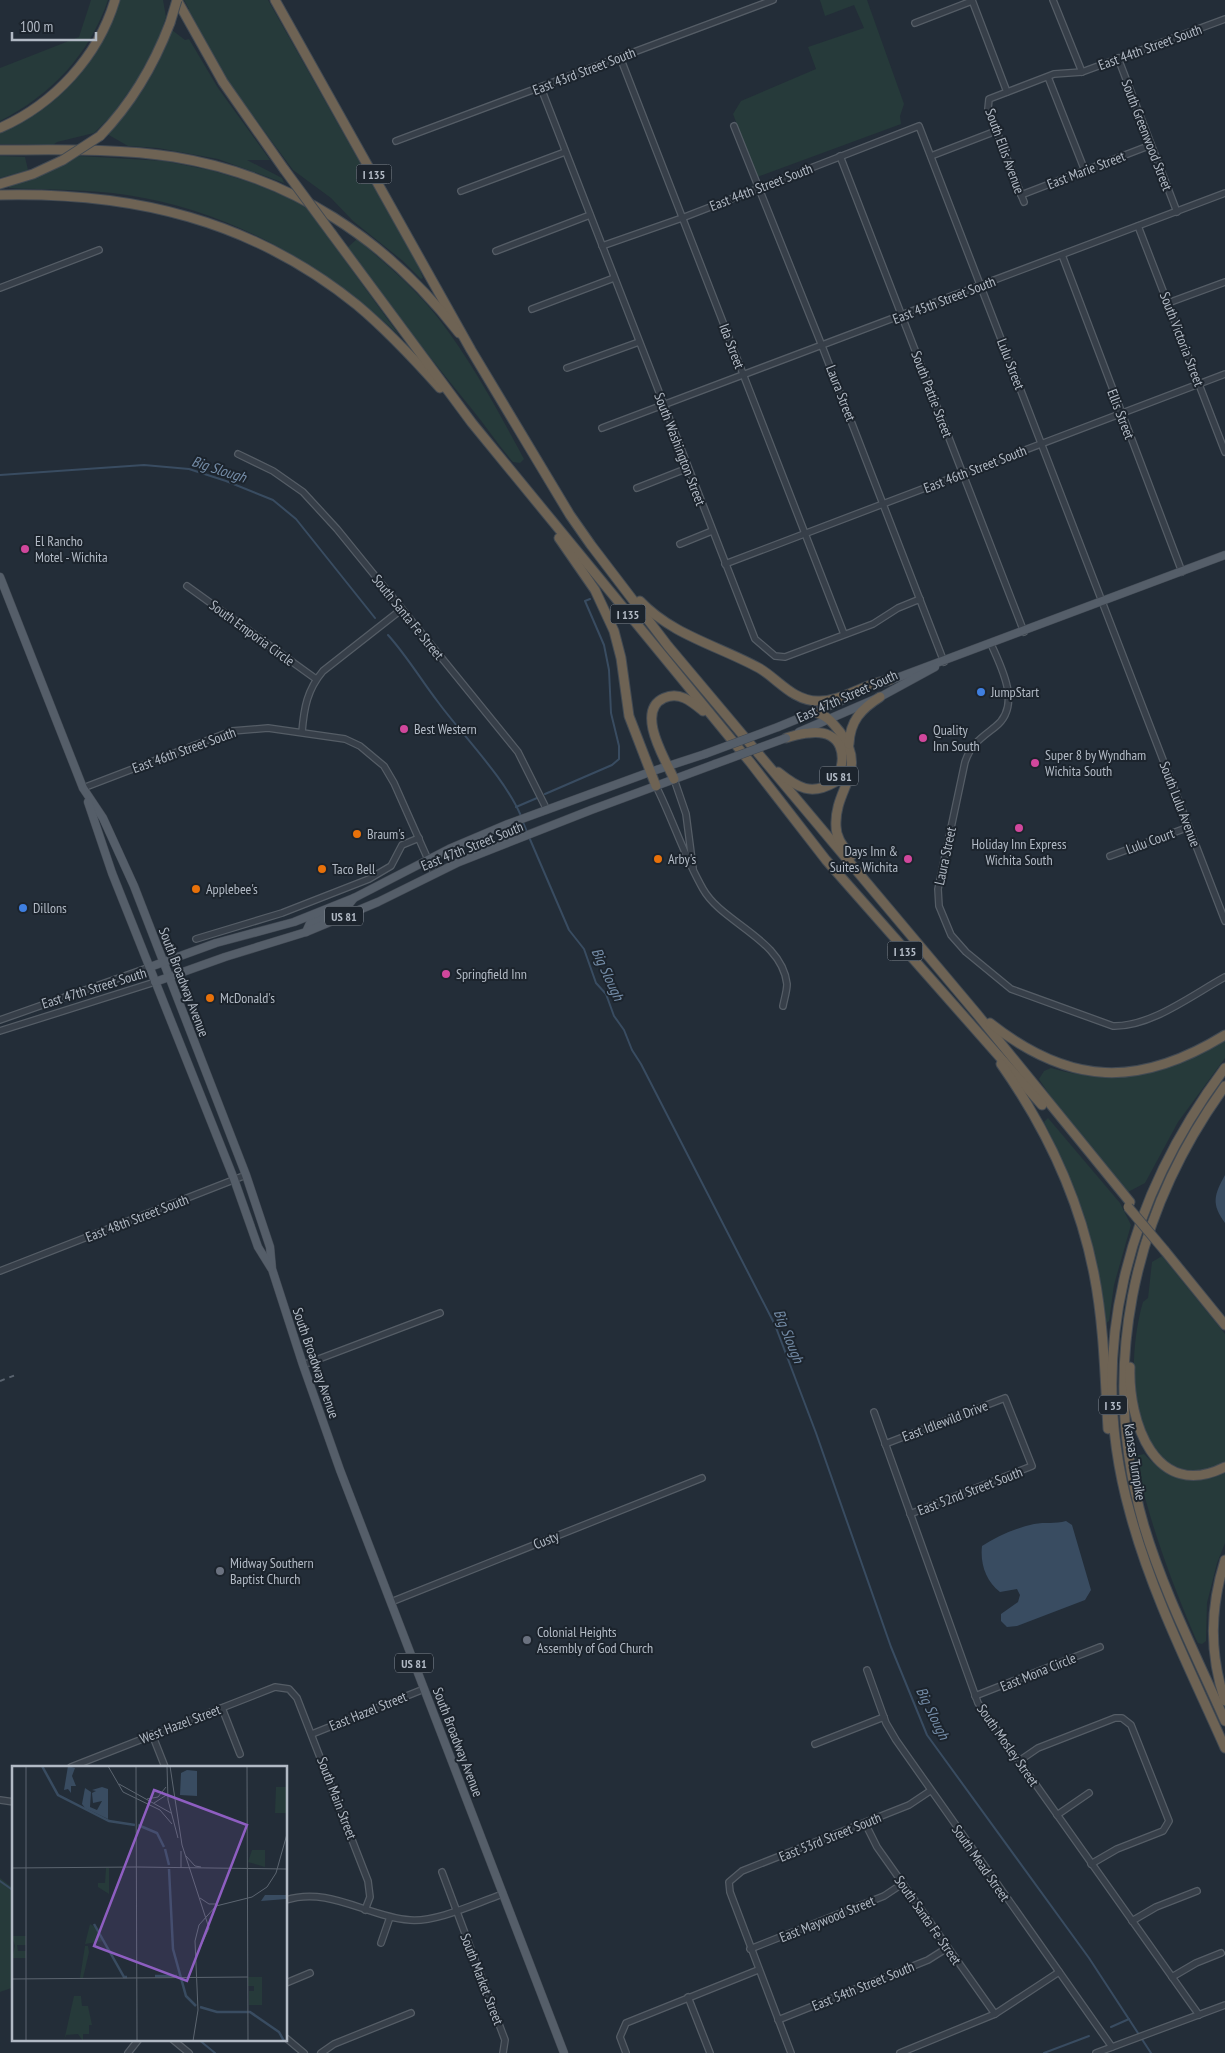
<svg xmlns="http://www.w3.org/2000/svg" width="1225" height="2053" viewBox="0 0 1225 2053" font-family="'PT Sans Narrow',sans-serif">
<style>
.green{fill:#263a3a}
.water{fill:#394c61}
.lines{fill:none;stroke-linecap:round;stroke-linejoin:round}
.stream{stroke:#394c61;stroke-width:2}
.minor-casing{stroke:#555d66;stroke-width:8}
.major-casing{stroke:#404852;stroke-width:9}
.highway-casing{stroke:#424a53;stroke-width:11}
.minor{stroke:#373f49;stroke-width:5.5}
.major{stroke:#555e69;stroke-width:8}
.highway{stroke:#6e6354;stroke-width:9}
.rail{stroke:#59636f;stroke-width:2;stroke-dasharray:5 5;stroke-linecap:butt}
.major-bridge-casing{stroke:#404852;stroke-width:9;stroke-linecap:butt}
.highway-bridge-casing{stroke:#424a53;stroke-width:11;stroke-linecap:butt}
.major-bridge{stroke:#555e69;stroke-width:8}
.highway-bridge{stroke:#6e6354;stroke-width:9}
.hotel-dot{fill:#d1479c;stroke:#1c242d;stroke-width:2}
.shop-dot{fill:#3f7fe0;stroke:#1c242d;stroke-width:2}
.food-dot{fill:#e8710a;stroke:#1c242d;stroke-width:2}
.worship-dot{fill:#6b7280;stroke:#1c242d;stroke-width:2}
.labels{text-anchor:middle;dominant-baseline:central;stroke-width:4;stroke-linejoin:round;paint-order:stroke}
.shield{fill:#1c242d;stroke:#858d97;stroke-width:1}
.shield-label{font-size:12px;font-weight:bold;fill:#b2bac5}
.street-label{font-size:14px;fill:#b2bac5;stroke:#1c242d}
.poi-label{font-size:14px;fill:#b2bac5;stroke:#1c242d;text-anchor:start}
.water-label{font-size:15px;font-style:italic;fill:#748ca7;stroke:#1c242d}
.inset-river{fill:none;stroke:#394c61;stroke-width:2.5}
.inset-road{fill:none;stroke:#5c6570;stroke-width:1}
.view{fill:#8e5ec1;fill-opacity:0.15;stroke:#8e5ec1;stroke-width:2.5}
.inset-edge{fill:none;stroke:#b2bac5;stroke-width:2.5}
</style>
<rect width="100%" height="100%" fill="#232d38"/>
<g class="green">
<path d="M91,0H108C89,55 51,95 0,121V68L79,37Z"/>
<polygon points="119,0 163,0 166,17 158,40 137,80 112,115 94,133 57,142 53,145 0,144 0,132 66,86"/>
<polygon points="184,0 268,0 419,267 423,278 421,279 403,261 353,221 331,198 293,170 232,88 187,11 189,9"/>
<polygon points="820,0 867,0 904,104 900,116 901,124 757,177 733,114 741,101 816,69 808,47 864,28 854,5 825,16"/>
<path d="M172,30L185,40L189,39L218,88L270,160H247L282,178L284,183L218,159L158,148L128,146L107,134C136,106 159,68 172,30Z"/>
<polygon points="0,156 25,157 28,170 0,178"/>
<path d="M79,156L164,161L210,170L253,183L304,204L399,335C322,264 232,211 127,195C88,189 48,190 9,188V186L46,173Z"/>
<path d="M357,239C386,264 416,289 439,319C472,362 498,411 524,459L520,463L513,462C498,445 486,426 471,408C428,355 386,303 348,247Z"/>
<path d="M1225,1038V1058L1178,1122L1145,1183L1128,1192L1060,1111L1039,1079L1044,1071L1051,1068C1115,1087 1170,1072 1225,1038Z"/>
<path d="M1048,1118L1120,1203L1131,1225L1114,1285L1109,1321L1105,1324C1096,1245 1078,1193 1044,1122Z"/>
<path d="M1162,1256L1225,1334V1462C1212,1469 1195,1473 1180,1468C1124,1449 1129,1348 1143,1302L1148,1298L1152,1262Z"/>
<path d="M1144,1454C1167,1479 1194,1486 1225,1472V1543L1217,1563L1207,1603L1206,1641L1202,1644L1198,1643L1195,1637C1170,1578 1148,1519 1135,1456Z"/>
<polygon points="0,1878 14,1889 14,1987 0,1992"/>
</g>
<g class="water">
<path d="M1225,1175V1223C1211,1204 1214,1195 1225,1175Z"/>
<path d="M1066,1521L1072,1525L1091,1590L1085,1600L1017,1626L1007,1627L1001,1621V1614L1018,1602L1020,1595L1017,1589L1000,1592C986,1581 980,1564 982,1546C997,1536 1016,1528 1034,1524C1045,1522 1055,1524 1066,1521Z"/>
</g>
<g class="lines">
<g class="stream">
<polyline points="0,475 144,465 189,469 226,481 273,500 296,519 375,618"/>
<path d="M388,635C407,656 421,680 438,702C463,736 505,778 521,816"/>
<polyline points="545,794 612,765 619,759 619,746 611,713 609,670 604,645 585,601 590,599"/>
<polyline points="516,807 537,798"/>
<polyline points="522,820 527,832"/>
<polyline points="529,837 569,930 584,949 596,983 606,994 614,1016 624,1030 632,1050 641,1064 775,1325 816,1433 891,1647 927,1735 1089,1958 1151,2053"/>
<polyline points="0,1881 14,1891"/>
<polyline points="1111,2027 1129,2019"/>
<polyline points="198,2039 215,2053"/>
<polyline points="1044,2053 1089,2036"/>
</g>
<defs>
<g id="minor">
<polyline points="972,0 1007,92"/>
<polyline points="1053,0 1082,72"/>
<polyline points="915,23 972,1"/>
<polyline points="620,57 844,634"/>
<polyline points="1118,58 1177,212"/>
<polyline points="1048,77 1085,171"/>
<polyline points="541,88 755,639 775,656 785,657 873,624 898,608 920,599"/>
<polyline points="734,126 822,346 944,662"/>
<polyline points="396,141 773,0"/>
<polyline points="840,156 1024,632"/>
<polyline points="931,156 996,131"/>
<polyline points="461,191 565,152"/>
<polyline points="1021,195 1151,145"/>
<polyline points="1024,202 988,109 989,99 1054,74 1082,72 1225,19"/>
<polyline points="1138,226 1225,452"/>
<polyline points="602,246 682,218 919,126 1225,921"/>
<polyline points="496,251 590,215"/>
<polyline points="1062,255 1182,572"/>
<polyline points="0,288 99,250"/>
<polyline points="1168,303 1225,282"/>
<polyline points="532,309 614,278"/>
<polyline points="567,368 639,342"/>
<polyline points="602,428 1225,193"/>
<polyline points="238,454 273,471 303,492 337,529 518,752 547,810"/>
<polyline points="637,488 688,468"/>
<polyline points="680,544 712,531"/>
<polyline points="725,564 1225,374"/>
<polyline points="187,586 316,679"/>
<path d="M991,644C1002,669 1022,706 995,727C981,738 971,744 965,762L938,889L939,906L951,935L966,952L1011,989L1113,1026C1151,1027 1192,995 1225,977"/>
<path d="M302,732C304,708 307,690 323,671L402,609"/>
<polyline points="674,779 686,814 693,868"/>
<path d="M656,786C673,820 684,856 703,889C722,923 782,939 787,984C787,991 784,1000 783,1006"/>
<polyline points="83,788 232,731 268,728 345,739 360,746 384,766 394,783 434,873"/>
<polyline points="1110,856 1189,827"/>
<polyline points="196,939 282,913 369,879 391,866 402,845 419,838"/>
<polyline points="0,1020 150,967"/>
<polyline points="0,1031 155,982"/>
<polyline points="0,1271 246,1175"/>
<polyline points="303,1365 440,1313"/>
<polyline points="874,1412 978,1703 1199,2015"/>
<polyline points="885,1444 1005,1398 1032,1466 910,1514"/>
<polyline points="391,1602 702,1478"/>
<polyline points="867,1670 886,1723 896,1740 1112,2047"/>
<polyline points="975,1696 1100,1647"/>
<polyline points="222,1708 240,1754"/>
<polyline points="152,1734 165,1767"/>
<polyline points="312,1734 424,1689"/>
<polyline points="815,1744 884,1717"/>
<polyline points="1019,1761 1038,1748 1115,1718 1122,1718 1131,1725 1169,1821 1163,1831 1117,1849 1091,1864"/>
<polyline points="71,1767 275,1687 289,1689 297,1698 368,1881 370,1897 365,1910"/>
<polyline points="0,1800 14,1802"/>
<polyline points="1057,1815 1089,1793"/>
<polyline points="865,1823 877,1847 995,2014"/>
<polyline points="442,1872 505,2040 503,2053"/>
<path d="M286,1900C329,1886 368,1917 410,1920C438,1922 476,1903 503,1894"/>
<polyline points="1132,1921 1156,1907 1197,1891"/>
<polyline points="381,1943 390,1917"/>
<polyline points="750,1949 884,1896 902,1884"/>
<polyline points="1172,1977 1196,1963 1221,1953"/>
<polyline points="286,1983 310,1973"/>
<polyline points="688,1997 710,2053"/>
<polyline points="778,2020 928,1960 947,1948"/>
<polyline points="286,2038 304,2053"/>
<polyline points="172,2039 189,2053"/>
<polyline points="128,2053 139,2039"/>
<polyline points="321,2053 334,2044 411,2013"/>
<polyline points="626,2053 620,2037 626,2023 758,1970"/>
<polyline points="791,2053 730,1892 729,1882 742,1871 909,1805 930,1791"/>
<polyline points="900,2053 995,2014 1059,1972"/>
<polyline points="1096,2053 1225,2005"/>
</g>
<g id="major">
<polyline points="0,577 83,788 103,818 134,886 246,1175 270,1247 272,1269 303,1365 340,1470 564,2053"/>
<polyline points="886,682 1225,555"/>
<polyline points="778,727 846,699"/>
<polyline points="799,732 880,697 935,667"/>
<polyline points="88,802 112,873 234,1179 258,1247 271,1268"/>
<polyline points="306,932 310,923 346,908 354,898"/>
<polyline points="150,967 216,943 294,922 354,898 449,849 508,824 650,772 705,754"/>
<polyline points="155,982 225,957 306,932 378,902 459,862 591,810 715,764"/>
</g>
<g id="highway">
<polyline points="177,0 223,82 284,169"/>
<polyline points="275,0 471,350 570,515 591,545 668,646 977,1014 1130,1202"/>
<path d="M0,128C54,104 98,57 115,0"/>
<path d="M100,136C132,103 154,65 170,23"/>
<path d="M0,150C57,150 117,148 174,157C291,176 387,240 459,333"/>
<polyline points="0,184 33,174 63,160"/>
<path d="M0,195C133,192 252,220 357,305C387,330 414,359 440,388"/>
<polyline points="332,234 472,423 750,762 826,860 1042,1105"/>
<polyline points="559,538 595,590 614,631 621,658 629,716 656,786"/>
<path d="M640,601C672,635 719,646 759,668C778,679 793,701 818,701C842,702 866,682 890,680"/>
<path d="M814,712C827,715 832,722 840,732C869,771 834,788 836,826C836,839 844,847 851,856"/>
<path d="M849,744C850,721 861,709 880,697"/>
<path d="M778,772C798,788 811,796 835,782C849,757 843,729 809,733C801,733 793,736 786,738"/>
<path d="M674,779C665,759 635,711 664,698C680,691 692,702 703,711"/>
<path d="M990,1023C1070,1086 1139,1088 1225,1035"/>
<path d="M1001,1064C1046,1128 1079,1197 1094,1274C1104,1325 1105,1378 1108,1429"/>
<path d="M1225,1068C1127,1199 1085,1353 1130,1513C1152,1595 1191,1671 1225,1748"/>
<path d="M1225,1086C1131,1216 1099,1371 1144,1526C1164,1593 1197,1657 1225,1721"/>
<polyline points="1165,1251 1225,1325"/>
<path d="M1130,1367C1128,1421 1155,1502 1225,1467"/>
<path d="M1225,1560C1210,1608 1209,1653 1225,1701"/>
</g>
</defs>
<use href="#minor" class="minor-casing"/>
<use href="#major" class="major-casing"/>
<use href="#highway" class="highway-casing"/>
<use href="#minor" class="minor"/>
<use href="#major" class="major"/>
<use href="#highway" class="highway"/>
<polyline class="rail" points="0,1381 18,1374"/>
<defs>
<g id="major-bridge">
<polyline points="705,754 778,727"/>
<polyline points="715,764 786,738"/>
</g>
<g id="highway-bridge">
<polyline points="170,23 177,0"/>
<polyline points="63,160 100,136"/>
<polyline points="284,169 332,234"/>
<polyline points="1128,1207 1165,1251"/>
</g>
</defs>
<use href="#major-bridge" class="major-bridge-casing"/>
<use href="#highway-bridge" class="highway-bridge-casing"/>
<use href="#major-bridge" class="major-bridge"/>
<use href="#highway-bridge" class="highway-bridge"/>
</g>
<g class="hotel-dot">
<circle cx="25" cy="549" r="5"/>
<circle cx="404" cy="729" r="5"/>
<circle cx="923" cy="738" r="5"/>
<circle cx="1035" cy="763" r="5"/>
<circle cx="1019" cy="828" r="5"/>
<circle cx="908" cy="859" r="5"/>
<circle cx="446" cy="974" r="5"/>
</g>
<g class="shop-dot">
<circle cx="981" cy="692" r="5"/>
<circle cx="23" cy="908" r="5"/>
</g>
<g class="food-dot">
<circle cx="357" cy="834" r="5"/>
<circle cx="658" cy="859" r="5"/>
<circle cx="322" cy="869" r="5"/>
<circle cx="196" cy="889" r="5"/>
<circle cx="210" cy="998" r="5"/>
</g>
<g class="worship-dot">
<circle cx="220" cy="1571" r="5"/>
<circle cx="527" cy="1640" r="5"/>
</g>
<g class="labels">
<g class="shield">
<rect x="356.5" y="164.5" width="35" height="19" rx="4"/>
<rect x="610.5" y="604.5" width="35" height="19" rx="4"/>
<rect x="820" y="766.5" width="38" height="19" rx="4"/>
<rect x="325" y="906.5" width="38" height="19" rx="4"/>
<rect x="887.5" y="941.5" width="35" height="19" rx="4"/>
<rect x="1099" y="1395.5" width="28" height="19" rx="4"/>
<rect x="395" y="1653.5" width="38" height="19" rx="4"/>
</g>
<g class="shield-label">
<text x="374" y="174">I 135</text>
<text x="628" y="614">I 135</text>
<text x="839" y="776">US 81</text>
<text x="344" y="916">US 81</text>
<text x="905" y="951">I 135</text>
<text x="1113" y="1405">I 35</text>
<text x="414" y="1663">US 81</text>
</g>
<g class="street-label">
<text transform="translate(1150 47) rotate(-20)">East 44th Street South</text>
<text transform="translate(584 71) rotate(-21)">East 43rd Street South</text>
<text transform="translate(1147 135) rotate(69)">South Greenwood Street</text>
<text transform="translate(1005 151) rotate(70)">South Ellis Avenue</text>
<text transform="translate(1086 170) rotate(-21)">East Marie Street</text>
<text transform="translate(761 187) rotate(-21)">East 44th Street South</text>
<text transform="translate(944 300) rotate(-21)">East 45th Street South</text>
<text transform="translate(1182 339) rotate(69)">South Victoria Street</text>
<text transform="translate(732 346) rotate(69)">Ida Street</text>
<text transform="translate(1011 364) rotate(69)">Lulu Street</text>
<text transform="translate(841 393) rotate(69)">Laura Street</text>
<text transform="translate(932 394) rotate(69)">South Pattie Street</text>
<text transform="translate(1121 414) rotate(69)">Ellis Street</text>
<text transform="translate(680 449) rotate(69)">South Washington Street</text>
<text transform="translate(975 469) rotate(-21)">East 46th Street South</text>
<text transform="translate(408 617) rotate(51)">South Santa Fe Street</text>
<text transform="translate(252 633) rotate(36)">South Emporia Circle</text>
<text transform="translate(847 696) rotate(-24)">East 47th Street South</text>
<text transform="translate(184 750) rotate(-20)">East 46th Street South</text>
<text transform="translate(1180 804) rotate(69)">South Lulu Avenue</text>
<text transform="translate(1150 841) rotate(-20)">Lulu Court</text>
<text transform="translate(472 846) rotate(-22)">East 47th Street South</text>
<text transform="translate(945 856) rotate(-78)">Laura Street</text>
<text transform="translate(184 982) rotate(69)">South Broadway Avenue</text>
<text transform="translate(94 988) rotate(-17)">East 47th Street South</text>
<text transform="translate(137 1218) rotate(-21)">East 48th Street South</text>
<text transform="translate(316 1363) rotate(71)">South Broadway Avenue</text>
<text transform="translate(945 1421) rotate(-21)">East Idlewild Drive</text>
<text transform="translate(1135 1462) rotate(81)">Kansas Turnpike</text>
<text transform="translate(970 1491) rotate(-21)">East 52nd Street South</text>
<text transform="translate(546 1540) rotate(-22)">Custy</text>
<text transform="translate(1038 1672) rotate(-22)">East Mona Circle</text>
<text transform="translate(368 1711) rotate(-22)">East Hazel Street</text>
<text transform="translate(180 1724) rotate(-21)">West Hazel Street</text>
<text transform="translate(458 1742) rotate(69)">South Broadway Avenue</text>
<text transform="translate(1008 1745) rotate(55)">South Mosley Street</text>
<text transform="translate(337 1798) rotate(69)">South Main Street</text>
<text transform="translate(830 1837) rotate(-22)">East 53rd Street South</text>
<text transform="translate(981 1863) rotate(55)">South Mead Street</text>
<text transform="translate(827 1919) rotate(-22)">East Maywood Street</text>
<text transform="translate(928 1920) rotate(55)">South Santa Fe Street</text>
<text transform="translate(482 1979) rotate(69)">South Market Street</text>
<text transform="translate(863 1986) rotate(-22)">East 54th Street South</text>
</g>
<g class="poi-label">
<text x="35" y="541">El Rancho<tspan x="35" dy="16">Motel - Wichita</tspan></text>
<text x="991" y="692">JumpStart</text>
<text x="414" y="729">Best Western</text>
<text x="933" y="730">Quality<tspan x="933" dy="16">Inn South</tspan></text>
<text x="1045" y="755">Super 8 by Wyndham<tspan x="1045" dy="16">Wichita South</tspan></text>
<text x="367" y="834">Braum's</text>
<text x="1019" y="844" text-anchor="middle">Holiday Inn Express<tspan x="1019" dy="16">Wichita South</tspan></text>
<text x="898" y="851" text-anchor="end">Days Inn &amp;<tspan x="898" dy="16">Suites Wichita</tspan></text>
<text x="668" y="859">Arby's</text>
<text x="332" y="869">Taco Bell</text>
<text x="206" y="889">Applebee's</text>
<text x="33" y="908">Dillons</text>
<text x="456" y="974">Springfield Inn</text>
<text x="220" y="998">McDonald's</text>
<text x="230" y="1563">Midway Southern<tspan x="230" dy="16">Baptist Church</tspan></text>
<text x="537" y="1632">Colonial Heights<tspan x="537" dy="16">Assembly of God Church</tspan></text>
</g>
<g class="water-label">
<text transform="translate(219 469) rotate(18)">Big Slough</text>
<text transform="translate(608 974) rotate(65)">Big Slough</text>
<text transform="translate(789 1336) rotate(68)">Big Slough</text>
<text transform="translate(933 1713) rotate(64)">Big Slough</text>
</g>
</g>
<g transform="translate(12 1766)">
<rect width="275" height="275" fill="#232d38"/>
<path d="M264,21H275V47H263ZM240,84H253V101L236,96ZM94,102H97V128L86,121V117H93ZM78,158L83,161L92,175L73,178ZM0,170H14V179H5L6,185H14V192H0L3,180ZM73,180H76L77,186L71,212H68ZM236,211H250V239H237V225H242V220H236ZM62,230H69L70,240H76L80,259H77V268H71V275L66,268L54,269L52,275Z" fill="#263a3a"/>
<path d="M56,0L63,2L60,10L64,20H59V27L56,23L52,24ZM175,4L185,5V30L168,29L169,7ZM90,21L96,23V53L73,42L70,38L73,22L79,26L78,41L85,44L90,35L81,37L80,27L84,25L80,24ZM253,129H274V133L249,135Z" fill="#394c61"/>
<path class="inset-river" d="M30,0L46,29L97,55L123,59M126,59L145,67L152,81M153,83L157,99M157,103L161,183L174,230L184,240M82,158L112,211H115M143,210H165M188,241L205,246H238L267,266L272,275"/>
<path class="inset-road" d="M14,0V275M96,0L111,26L148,44L160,58M124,0L125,275M155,0L156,34L166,72M158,0L170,79L197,162L185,188M235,0L236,275M107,18L159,47M135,33L146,31L154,21M142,37L156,28M174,90L183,100L189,101M125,101L275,103M0,102L125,101M169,102V85M188,132L197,138H206M0,213L236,211M181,275L186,244L183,175L187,159L204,140L240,131L255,121L264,107L275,68"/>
<path class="view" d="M142,24L235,59L175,215L82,180Z"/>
<rect width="275" height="275" class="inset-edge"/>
</g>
<path d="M12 32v8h84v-8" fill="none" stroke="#b2bac5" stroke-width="2.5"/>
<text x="20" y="32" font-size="15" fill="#b2bac5" stroke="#1c242d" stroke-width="4" paint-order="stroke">100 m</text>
</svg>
